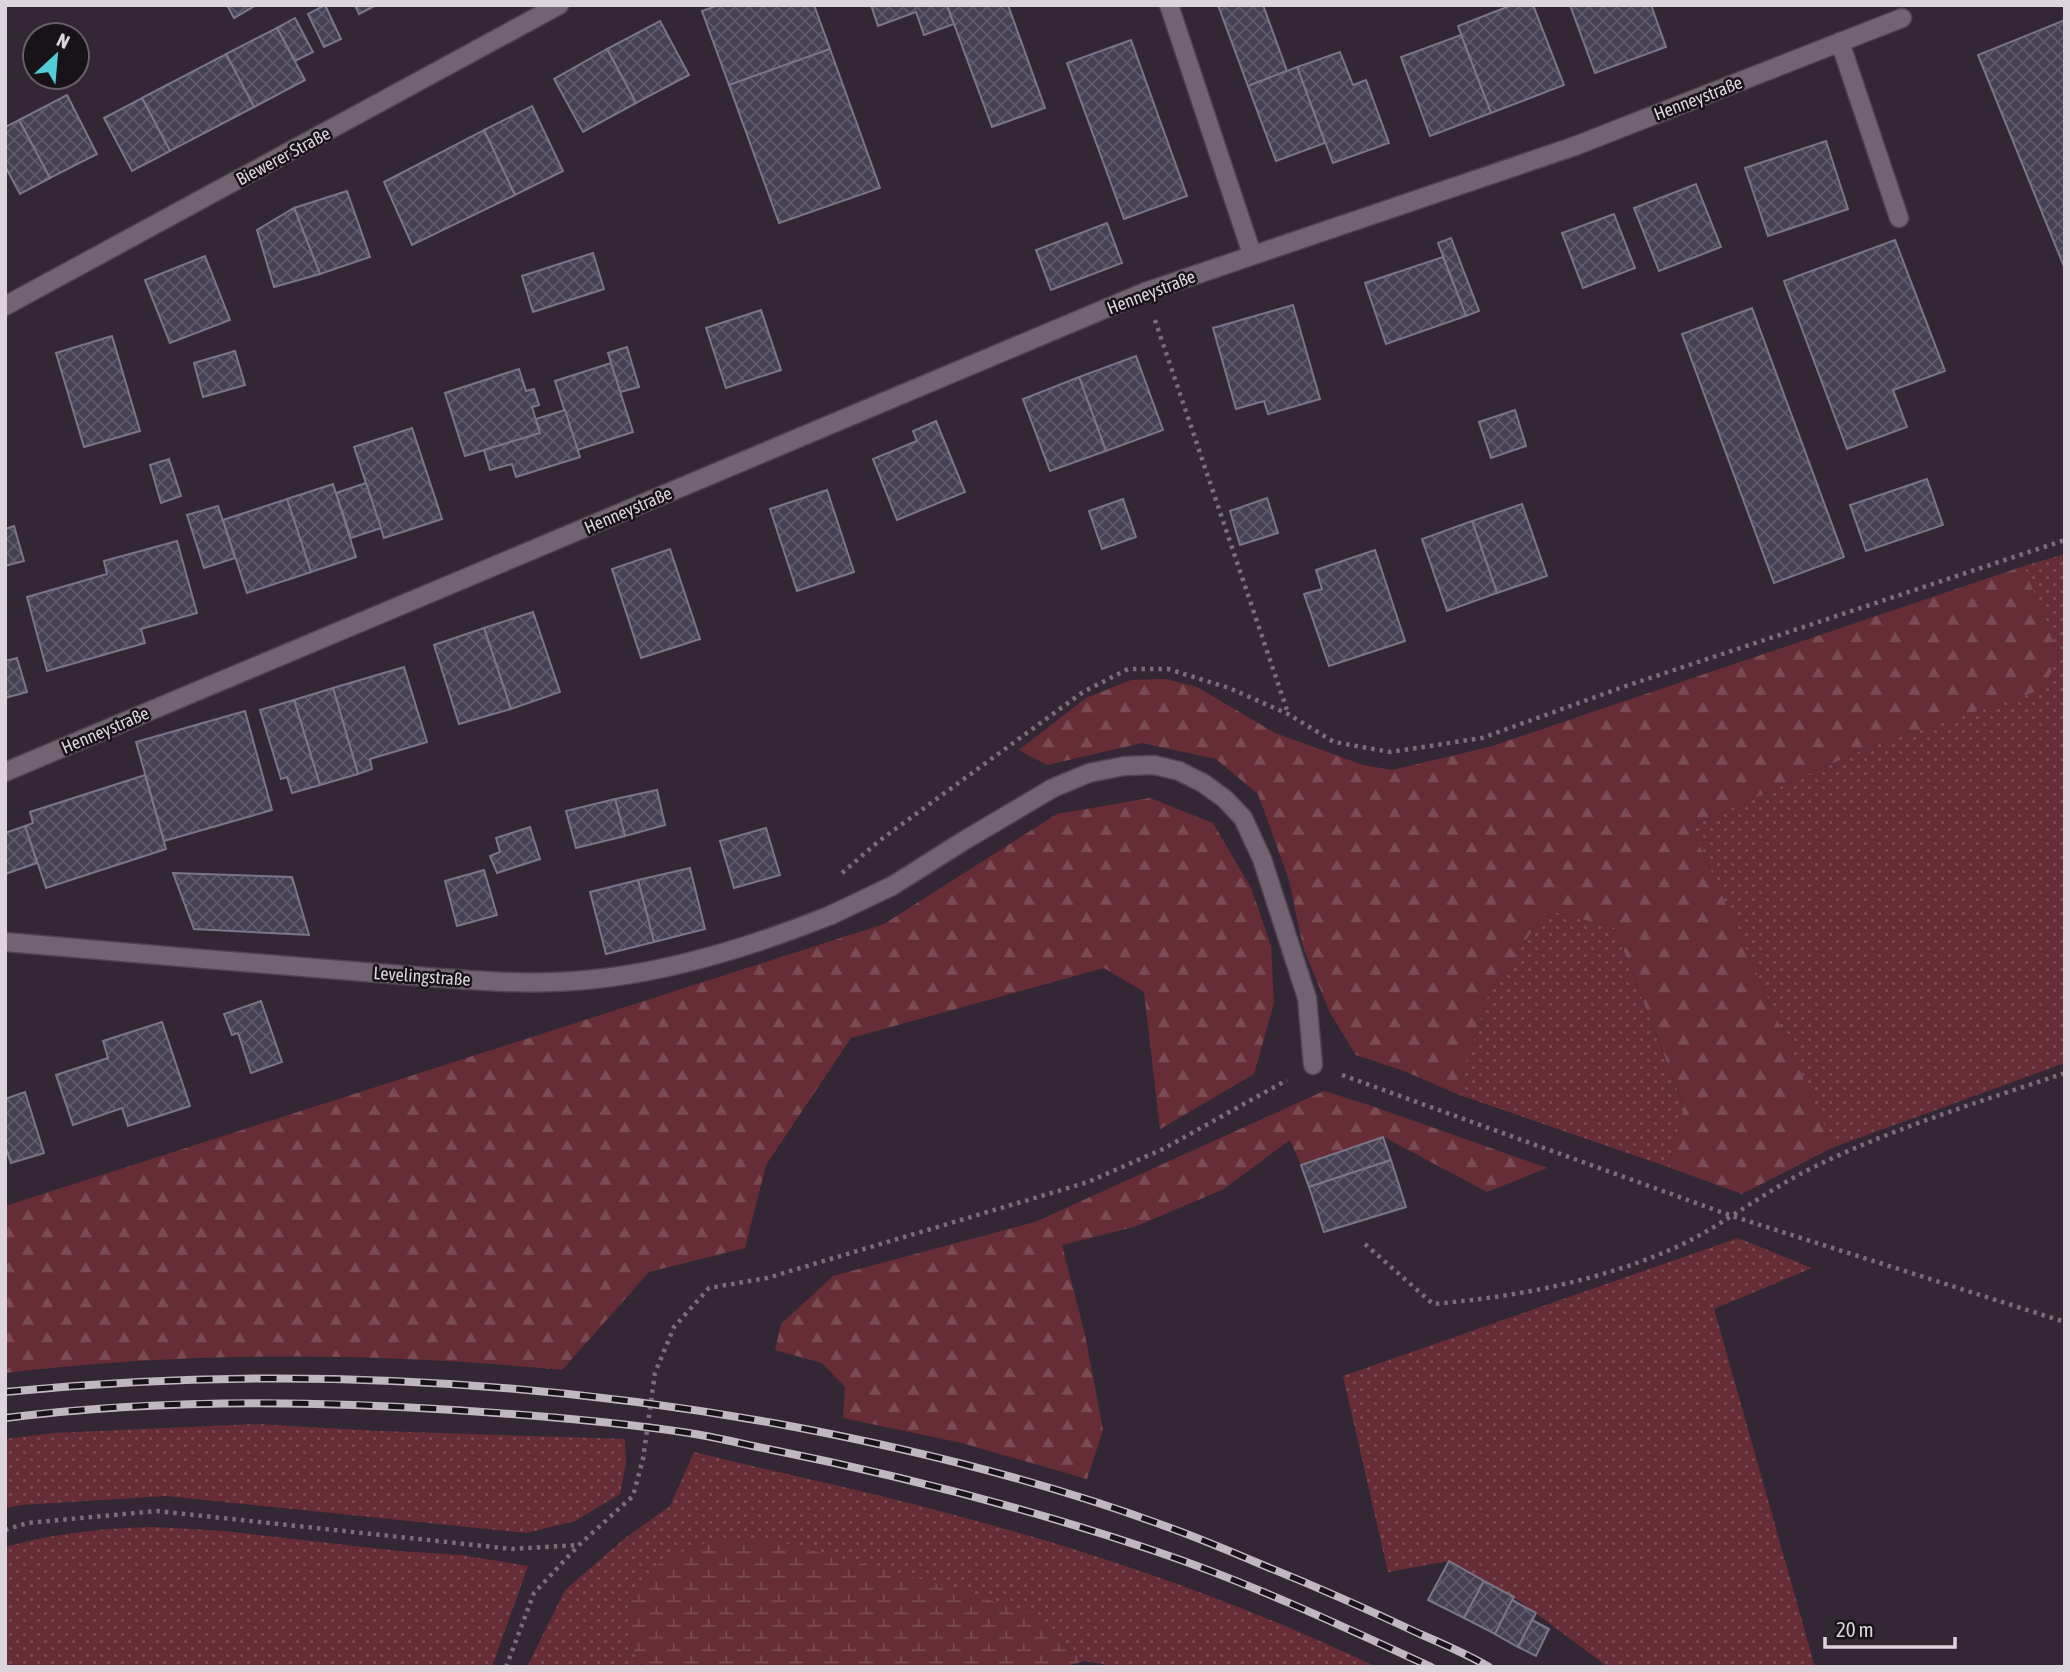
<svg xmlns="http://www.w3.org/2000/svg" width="2070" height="1672" viewBox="0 0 2070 1672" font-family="'Asap Condensed',sans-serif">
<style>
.grass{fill:url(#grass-dots)}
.forest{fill:url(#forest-firs)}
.wetland{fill:url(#wetland-marsh)}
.building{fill:url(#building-cross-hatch);stroke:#7b7589;stroke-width:2}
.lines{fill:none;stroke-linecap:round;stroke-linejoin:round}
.service-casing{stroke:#4e434f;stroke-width:21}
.minor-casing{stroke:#4e434f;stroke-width:21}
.path{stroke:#786d79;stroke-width:4.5;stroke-dasharray:3.5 5;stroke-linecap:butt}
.service{stroke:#726373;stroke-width:18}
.minor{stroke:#726373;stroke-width:18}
.rail-casing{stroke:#c1b7c1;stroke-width:8}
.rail{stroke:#181319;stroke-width:5;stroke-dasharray:16;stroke-linecap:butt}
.labels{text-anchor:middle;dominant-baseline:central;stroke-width:5;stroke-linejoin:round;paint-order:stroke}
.street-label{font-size:18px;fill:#ddd4dd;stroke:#181319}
</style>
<defs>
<pattern id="grass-dots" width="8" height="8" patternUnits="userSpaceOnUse" patternTransform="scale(1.75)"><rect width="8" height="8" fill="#662d36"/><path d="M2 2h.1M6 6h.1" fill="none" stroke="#7b4b53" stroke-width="1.8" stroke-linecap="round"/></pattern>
<pattern id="forest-firs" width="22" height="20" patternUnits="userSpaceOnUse" patternTransform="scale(1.75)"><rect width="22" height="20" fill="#662d36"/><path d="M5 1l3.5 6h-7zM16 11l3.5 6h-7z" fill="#7b4b53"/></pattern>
<pattern id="wetland-marsh" width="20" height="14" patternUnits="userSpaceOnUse" patternTransform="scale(1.75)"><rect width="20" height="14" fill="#662d36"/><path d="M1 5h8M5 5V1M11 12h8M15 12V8" fill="none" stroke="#7b4b53"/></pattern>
<pattern id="building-cross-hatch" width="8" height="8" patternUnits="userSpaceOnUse" patternTransform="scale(1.75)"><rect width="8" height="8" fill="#454052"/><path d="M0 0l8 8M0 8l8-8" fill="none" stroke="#5f5b6a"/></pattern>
</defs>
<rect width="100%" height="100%" fill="#342735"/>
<g class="grass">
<polygon points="2065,554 2065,1063 1834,1147 1691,826 1874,745 2043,689 2058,655 2024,566"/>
<polygon points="1547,910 1615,928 1684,1108 1668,1167 1457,1094 1488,995"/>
<polygon points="1738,1238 1812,1268 1714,1309 1815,1667 1608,1667 1514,1597 1449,1561 1388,1572 1343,1376"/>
<polygon points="257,1424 379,1431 625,1439 626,1463 620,1494 575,1521 526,1533 166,1496 21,1505 5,1508 5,1439 54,1433"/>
<path d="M694,1452C778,1473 863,1490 947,1513C1094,1552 1239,1601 1376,1667H1118L1084,1661L1026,1613L780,1542L628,1636L640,1664L638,1667H527L565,1590L624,1539L670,1506Z"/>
<path d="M156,1527L223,1531L399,1551L461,1555L528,1566L492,1667H5V1547C55,1533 105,1528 156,1527Z"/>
</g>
<g class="forest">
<polygon points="2024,566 2058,655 2044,689 1874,745 1691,826 1834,1147 1742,1194 1668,1167 1684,1107 1615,928 1547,910 1488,995 1457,1094 1404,1071 1356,1055 1330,1013 1303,947 1289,880 1258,794 1216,759 1142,743 1047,765 1019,750 1086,698 1131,680 1165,679 1197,687 1275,733 1363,765 1392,770 1489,747"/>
<path d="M1150,798L1213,823L1251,888L1271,946L1274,1003L1254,1074L1160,1129L1144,992L1104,968L851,1038L766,1165L745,1248L649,1272L562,1370C379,1352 187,1351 5,1373V1206L884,924L1057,814Z"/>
<polygon points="1324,1091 1366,1104 1547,1168 1487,1192 1384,1137 1301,1165 1290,1140 1224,1189 1134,1227 1062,1245 1085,1335 1103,1430 1087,1479 962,1443 843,1418 845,1387 822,1363 775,1350 781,1324 833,1276 1035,1222"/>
</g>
<polygon class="wetland" points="710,1541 780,1542 958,1589 1026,1613 1084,1661 1064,1667 649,1667 640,1664 628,1636 628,1595 664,1559"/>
<g class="building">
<polygon points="227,5 256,5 234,18"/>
<polygon points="325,5 341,39 324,47 308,14"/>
<polygon points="355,5 376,5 359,14"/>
<polygon points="719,5 814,5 830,49 729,85 702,11"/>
<polygon points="871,5 947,5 954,24 924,35 916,12 878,26"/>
<polygon points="947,5 1008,5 1045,108 992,127"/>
<polygon points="1218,5 1263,5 1287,71 1248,86"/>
<polygon points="1512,5 1533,5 1564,85 1491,113 1458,26"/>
<polygon points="1570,5 1651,5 1666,47 1595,73"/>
<polygon points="295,18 313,52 295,61 277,28"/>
<polygon points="2065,20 2065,269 1978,55"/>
<polygon points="660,21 689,75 636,103 607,49"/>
<polygon points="277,28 305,80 254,107 226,54"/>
<polygon points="1461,35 1491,113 1430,136 1401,57"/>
<polygon points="1131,40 1187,196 1124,219 1067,63"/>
<polygon points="607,49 636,103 583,132 554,79"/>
<polygon points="830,49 880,188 779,223 729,85"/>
<polygon points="1340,52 1353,85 1366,80 1389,143 1333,163 1297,67"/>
<polygon points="226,54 254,107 170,151 142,98"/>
<polygon points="1297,67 1325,143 1276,161 1248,86"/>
<polygon points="67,95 97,154 50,178 19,120"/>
<polygon points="142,98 170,151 132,171 104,118"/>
<polygon points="532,106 563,171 515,195 484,130"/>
<polygon points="19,120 50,178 20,194 5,166 5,127"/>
<polygon points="484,130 515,195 412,245 384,182"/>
<polygon points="1826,141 1848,209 1768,236 1745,168"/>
<polygon points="1696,184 1721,247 1659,271 1634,208"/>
<polygon points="347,191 370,257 320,274 294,208"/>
<polygon points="294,208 320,274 274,287 257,230"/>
<polygon points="1614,214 1635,268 1583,288 1562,233"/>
<polygon points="1107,223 1122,263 1051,290 1036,250"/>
<polygon points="1451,238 1479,311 1466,316 1438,243"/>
<polygon points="1895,240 1945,371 1893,390 1907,427 1847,449 1784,281"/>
<polygon points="593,253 604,289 533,312 522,276"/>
<polygon points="205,256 230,320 170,343 145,280"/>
<polygon points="1443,257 1466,316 1386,344 1365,283"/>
<polygon points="1293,305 1320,399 1268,414 1264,401 1236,409 1213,328"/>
<polygon points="1752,308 1844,557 1774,583 1682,334"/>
<polygon points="761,310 781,370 726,388 706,328"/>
<polygon points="112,336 140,431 84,447 56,353"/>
<polygon points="627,347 639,387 620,392 608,353"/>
<polygon points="235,351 245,385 203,397 194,363"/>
<polygon points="1136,356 1163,430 1106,451 1079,377"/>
<polygon points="611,363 633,432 577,450 555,381"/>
<polygon points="519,369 526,391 534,389 539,405 532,407 540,433 465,456 445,393"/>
<polygon points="1079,377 1106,451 1050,471 1023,399"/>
<polygon points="565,410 580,457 516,477 512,464 490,470 484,450 540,433 536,419"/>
<polygon points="1515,410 1526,446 1491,458 1479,422"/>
<polygon points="936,421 965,492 897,520 873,459 917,441 913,431"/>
<polygon points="412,428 442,519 384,538 354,447"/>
<polygon points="169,459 181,496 161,503 150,465"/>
<polygon points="1927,479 1943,525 1866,551 1850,505"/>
<polygon points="366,483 381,528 351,538 336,493"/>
<polygon points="333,484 356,557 311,572 287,499"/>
<polygon points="827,490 854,572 797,591 770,509"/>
<polygon points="1267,498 1278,533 1240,545 1230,511"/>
<polygon points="287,499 311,572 247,593 223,520"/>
<polygon points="1123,499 1136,537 1102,549 1089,511"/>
<polygon points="1522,504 1547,576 1497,593 1472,521"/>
<polygon points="218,506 235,558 204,568 187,515"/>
<polygon points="1472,521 1497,593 1447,611 1422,539"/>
<polygon points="14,526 24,561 5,566 5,529"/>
<polygon points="177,541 197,613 141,629 145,643 47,671 27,597 107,574 104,561"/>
<polygon points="670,549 700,639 641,658 612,569"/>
<polygon points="1375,550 1405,641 1329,666 1304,594 1322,589 1316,570"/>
<polygon points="533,612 560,692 511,709 484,628"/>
<polygon points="484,628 511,709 459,724 434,645"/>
<polygon points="17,658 27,692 5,698 5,661"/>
<polygon points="404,667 427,742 370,759 372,769 358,774 333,688"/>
<polygon points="333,688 358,774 320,785 294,700"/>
<polygon points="294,700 320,785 292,793 287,777 281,779 260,710"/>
<polygon points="245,711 272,810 164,841 136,742"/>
<polygon points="145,775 166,849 46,888 25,826 33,823 30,812"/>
<polygon points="657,790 665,825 625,836 615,799"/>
<polygon points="615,799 625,836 576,848 566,811"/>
<polygon points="25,826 37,863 5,874 5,833"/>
<polygon points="530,827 540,859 497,873 490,856 500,852 496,838"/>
<polygon points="766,828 780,875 734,888 720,841"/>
<polygon points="690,868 705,929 654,942 638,880"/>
<polygon points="484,870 497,915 457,926 445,881"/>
<polygon points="173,873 292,877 309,935 194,929"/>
<polygon points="638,880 654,942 606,954 590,892"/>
<polygon points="261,1001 282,1062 251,1073 238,1033 232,1035 224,1014"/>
<polygon points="162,1022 190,1106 128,1126 122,1108 73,1125 56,1075 108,1058 103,1041"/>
<polygon points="25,1092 44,1153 11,1163 5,1145 5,1099"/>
<polygon points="1383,1137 1391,1160 1309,1187 1301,1165"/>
<polygon points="1391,1160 1406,1207 1324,1232 1309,1187"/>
<polygon points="1449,1561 1484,1581 1464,1618 1428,1600"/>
<polygon points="1484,1581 1514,1597 1495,1634 1464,1618"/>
<polygon points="1512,1600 1536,1613 1518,1647 1495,1634"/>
<polygon points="1532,1620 1549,1629 1536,1656 1518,1647"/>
</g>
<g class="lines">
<defs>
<g id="service">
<polyline points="1840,42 1899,218"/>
<polyline points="831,915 892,886 965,840 1053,788 1089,773 1124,766 1154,765 1179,771 1203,783 1225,799 1243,818 1262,859 1307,998 1313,1065"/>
</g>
<g id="minor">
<polyline points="1169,5 1252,254"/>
<polyline points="5,306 559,5"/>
<polyline points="5,772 1145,292 1575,146 1902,18"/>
<path d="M5,942C125,952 244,963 364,972C437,977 513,987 586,980C666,973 756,945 831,915"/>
</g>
</defs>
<use href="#service" class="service-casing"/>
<use href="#minor" class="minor-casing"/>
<g class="path">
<polyline points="1155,320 1288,713"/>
<polyline points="842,873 879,841 1083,692 1128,669 1168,669 1229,688 1288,714 1334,742 1390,752 1482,738 1623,687 2065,540"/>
<polyline points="1342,1075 1732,1216 2065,1322"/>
<path d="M1365,1244L1433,1304C1514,1297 1595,1282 1670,1250C1720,1228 1763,1192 1812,1168C1890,1129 1982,1101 2065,1073"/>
<polyline points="5,1530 27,1523 157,1511 512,1549 578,1545"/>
<polyline points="506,1667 534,1593 579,1545 633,1496 643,1459 655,1373 674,1327 709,1288 767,1278 1088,1182 1163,1149 1287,1080"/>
</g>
<use href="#service" class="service"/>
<use href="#minor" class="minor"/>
<defs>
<g id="rail">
<path d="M5,1392C264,1366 523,1378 779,1424C909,1448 1040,1480 1165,1526C1199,1538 1232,1552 1265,1566C1317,1587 1369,1610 1420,1634C1443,1644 1467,1654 1489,1667"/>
<path d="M5,1418C154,1399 305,1400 454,1410C532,1415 611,1421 689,1433C715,1437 742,1444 768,1449C898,1475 1027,1508 1152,1550C1248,1582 1340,1625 1431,1667"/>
</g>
</defs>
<use href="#rail" class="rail-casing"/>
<use href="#rail" class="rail"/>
</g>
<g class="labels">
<g class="street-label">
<text transform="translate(1698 98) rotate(-21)">Henneystraße</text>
<text transform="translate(283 156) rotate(-28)">Biewerer Straße</text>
<text transform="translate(1151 292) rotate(-21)">Henneystraße</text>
<text transform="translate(628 510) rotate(-23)">Henneystraße</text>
<text transform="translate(105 730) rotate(-23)">Henneystraße</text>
<text transform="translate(422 976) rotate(4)">Levelingstraße</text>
</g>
</g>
<rect width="2070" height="1672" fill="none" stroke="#ddd4dd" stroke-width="14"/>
<g transform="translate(56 56) rotate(26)"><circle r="33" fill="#181319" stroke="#676067" stroke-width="2"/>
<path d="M0-5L12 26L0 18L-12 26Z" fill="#52ccd5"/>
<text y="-10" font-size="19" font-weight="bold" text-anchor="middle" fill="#ddd4dd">N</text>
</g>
<path d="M1825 1637v10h130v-10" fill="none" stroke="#ddd4dd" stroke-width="3.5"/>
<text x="1836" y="1637" font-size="21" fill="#ddd4dd" stroke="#181319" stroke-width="5" paint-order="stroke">20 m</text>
</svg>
